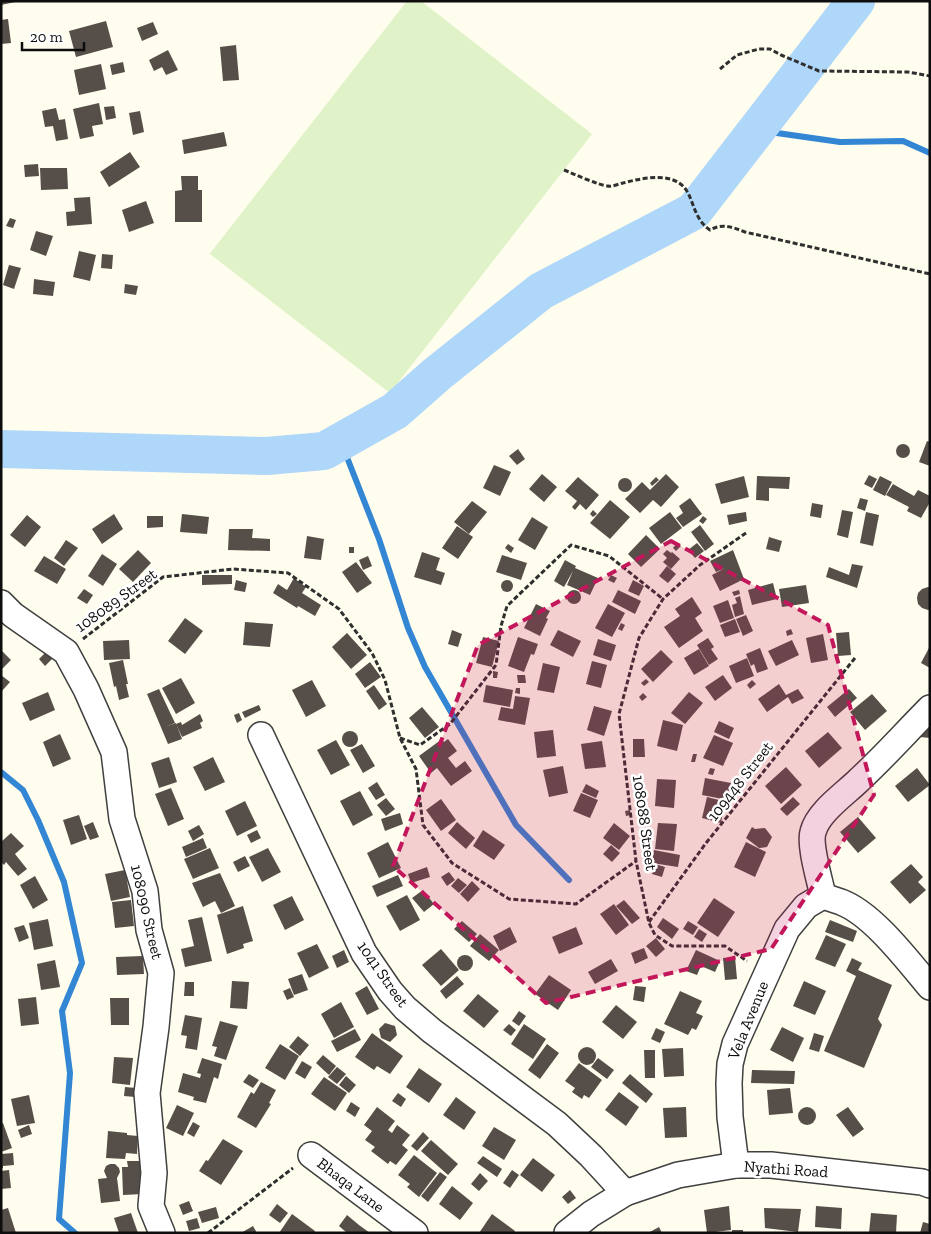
<svg xmlns="http://www.w3.org/2000/svg" width="931" height="1234" viewBox="0 0 931 1234" font-family="'Zilla Slab',serif">
<style>
.pitch{fill:#e0f2c7}
.lines{fill:none;stroke-linecap:round;stroke-linejoin:round}
.stream{stroke:#3286d4;stroke-width:6}
.river{stroke:#afd7f9;stroke-width:38}
.building{fill:#564f49}
.minor-casing{stroke:#404040;stroke-width:28}
.path{stroke:#2f2f2f;stroke-width:3;stroke-dasharray:5 2.5;stroke-linecap:butt}
.minor{stroke:#fff;stroke-width:25}
.marked{fill:#c2185b;fill-opacity:0.2;stroke:#c2185b;stroke-width:4;stroke-dasharray:10 6;stroke-linejoin:round}
.labels{text-anchor:middle;dominant-baseline:central;stroke-width:5;stroke-linejoin:round;paint-order:stroke}
.street-label{font-size:16px;fill:#0d0d0d;stroke:#fff}
</style>
<rect width="100%" height="100%" fill="#fffded"/>
<polygon class="pitch" points="407,1 421,1 592,134 390,393 210,254 208,256"/>
<g class="lines">
<g class="stream">
<polyline points="756,130 840,142 903,141 930,153"/>
<polyline points="341,442 379,539 408,628 425,667 516,825 569,880"/>
<polyline points="1,772 23,790 38,820 64,882 82,963 62,1011 70,1073 59,1219 75,1233"/>
</g>
<polyline class="river" points="1,449 267,456 324,451 395,411 437,374 541,291 694,211 856,1"/>
</g>
<g class="building">
<polygon points="1,1 15,1 15,2 1,5"/>
<polygon points="8,19 11,43 1,44 1,20"/>
<polygon points="106,21 113,47 76,57 69,31"/>
<polygon points="153,22 158,34 142,41 137,28"/>
<polygon points="236,45 239,80 223,81 220,47"/>
<polygon points="168,50 178,70 166,75 162,67 154,71 149,60"/>
<polygon points="123,62 125,72 112,75 110,65"/>
<polygon points="101,64 106,89 79,95 74,70"/>
<polygon points="99,103 103,124 92,126 94,136 80,139 73,109"/>
<polygon points="114,106 116,118 106,120 104,107"/>
<polygon points="56,108 59,120 65,119 68,139 56,141 53,126 45,127 42,111"/>
<polygon points="140,111 144,132 133,135 129,113"/>
<polygon points="224,132 227,146 184,154 182,140"/>
<polygon points="130,152 140,167 109,187 100,172"/>
<polygon points="38,164 39,176 25,177 24,165"/>
<polygon points="40,168 67,168 68,189 41,190"/>
<polygon points="181,176 198,176 198,190 202,190 202,222 175,222 175,191 182,190"/>
<polygon points="90,197 92,224 67,226 66,212 75,211 74,198"/>
<polygon points="146,201 154,223 129,232 122,210"/>
<polygon points="10,218 16,220 13,228 6,226"/>
<polygon points="36,231 53,236 46,256 30,250"/>
<polygon points="79,251 96,255 90,281 73,277"/>
<polygon points="102,254 113,255 112,269 101,268"/>
<polygon points="9,265 21,268 14,289 3,285"/>
<polygon points="34,279 55,282 53,296 33,294"/>
<polygon points="125,284 138,286 136,295 124,293"/>
<polygon points="927,441 930,442 930,466 919,462"/>
<circle cx="903" cy="451" r="7"/>
<polygon points="518,449 525,459 517,465 509,456"/>
<polygon points="494,465 511,472 500,496 483,488"/>
<polygon points="542,474 557,487 544,502 529,489"/>
<polygon points="666,474 679,487 661,507 653,500 640,513 625,499 642,482 650,490"/>
<polygon points="869,475 877,479 872,488 864,484"/>
<polygon points="744,476 749,497 721,504 715,484"/>
<polygon points="757,476 790,477 789,489 769,488 769,501 756,500"/>
<polygon points="880,476 892,482 885,496 873,490"/>
<polygon points="578,477 599,495 586,510 580,504 575,510 572,507 577,501 565,491"/>
<polygon points="656,477 659,480 652,486 650,483"/>
<circle cx="625" cy="485" r="7"/>
<polygon points="893,484 914,496 918,490 930,496 930,502 921,518 907,511 909,507 886,495"/>
<polygon points="690,498 702,514 683,527 676,518 683,513 679,506"/>
<polygon points="860,498 868,500 865,511 857,508"/>
<polygon points="610,500 630,517 610,539 590,523"/>
<polygon points="472,501 487,512 469,534 454,522"/>
<polygon points="812,503 823,505 821,518 810,516"/>
<polygon points="593,510 597,514 593,517 590,514"/>
<polygon points="842,510 853,512 848,538 837,535"/>
<polygon points="670,512 682,528 661,544 649,528"/>
<polygon points="746,512 747,521 729,525 727,515"/>
<polygon points="866,512 879,515 873,546 860,543"/>
<polygon points="114,514 123,529 102,544 92,529"/>
<polygon points="182,514 209,517 207,534 180,532"/>
<polygon points="27,515 41,527 25,547 10,535"/>
<polygon points="147,516 163,516 163,527 147,528"/>
<polygon points="703,516 707,519 703,524 699,521"/>
<polygon points="532,517 548,527 535,550 518,540"/>
<polygon points="700,525 714,544 705,551 691,532"/>
<polygon points="457,526 473,537 458,559 442,548"/>
<polygon points="229,529 253,529 252,538 270,539 270,551 228,550"/>
<polygon points="646,535 660,549 641,567 628,554"/>
<polygon points="307,536 324,539 321,560 304,558"/>
<polygon points="769,537 782,541 779,552 766,549"/>
<polygon points="66,540 78,548 64,566 54,558"/>
<polygon points="677,543 681,546 676,551 673,548"/>
<polygon points="697,543 704,551 695,558 688,550"/>
<polygon points="508,544 514,548 511,553 505,548"/>
<rect x="349" y="547" width="5" height="6"/>
<polygon points="138,550 151,563 133,582 119,569"/>
<polygon points="667,550 671,553 672,552 680,559 671,569 663,562 667,558 663,554"/>
<polygon points="733,550 744,579 720,591 712,575 725,568 716,572 710,561"/>
<polygon points="422,552 440,558 436,570 445,573 441,585 414,577"/>
<polygon points="102,554 117,564 103,586 88,576"/>
<polygon points="502,555 527,563 521,580 496,572"/>
<polygon points="44,556 66,569 57,584 34,571"/>
<polygon points="368,556 372,566 363,570 359,560"/>
<polygon points="565,560 576,566 575,568 598,578 590,595 567,585 573,571 564,587 554,581"/>
<polygon points="356,562 372,583 357,593 342,572"/>
<polygon points="852,564 863,566 857,588 826,577 829,567 849,575"/>
<polygon points="667,566 676,574 668,583 659,576"/>
<polygon points="202,575 232,575 232,584 202,585"/>
<polygon points="611,575 617,578 614,583 608,580"/>
<polygon points="294,578 306,587 302,593 321,605 315,616 298,606 297,608 273,593 278,584 287,590"/>
<polygon points="236,580 247,583 245,592 234,590"/>
<polygon points="633,580 644,586 639,596 628,591"/>
<circle cx="507" cy="586" r="6"/>
<polygon points="773,583 777,599 752,605 748,590"/>
<polygon points="806,585 809,603 782,607 779,589"/>
<polygon points="928,587 930,587 930,609 928,610 922,608 918,604 917,598 918,593 922,589"/>
<polygon points="84,589 93,595 87,604 77,598"/>
<polygon points="618,590 641,601 635,614 612,602"/>
<polygon points="739,590 740,594 734,596 732,592"/>
<circle cx="574" cy="597" r="7"/>
<polygon points="740,596 744,614 735,617 732,605 737,603 735,598"/>
<polygon points="692,597 702,613 695,618 703,631 679,648 664,627 680,616 675,609"/>
<polygon points="728,600 734,618 720,623 713,606"/>
<polygon points="536,604 550,611 546,618 548,619 540,636 524,628"/>
<polygon points="608,604 625,613 612,637 595,628"/>
<polygon points="746,615 753,631 743,636 736,619"/>
<polygon points="185,618 203,631 185,654 168,641"/>
<polygon points="735,619 740,632 725,637 720,625"/>
<polygon points="245,622 273,624 270,647 243,645"/>
<polygon points="621,623 625,625 622,631 618,629"/>
<polygon points="791,629 793,634 787,636 786,631"/>
<polygon points="452,630 462,634 458,647 448,644"/>
<polygon points="558,630 581,641 573,657 550,645"/>
<polygon points="849,632 851,655 838,656 836,633"/>
<polygon points="347,633 367,655 351,669 332,647"/>
<polygon points="823,634 828,660 811,663 806,638"/>
<polygon points="483,637 499,641 492,667 476,663"/>
<polygon points="518,637 538,644 534,655 531,654 524,672 508,666"/>
<polygon points="708,638 714,647 711,649 718,659 709,665 697,645"/>
<polygon points="598,639 616,645 611,661 593,655"/>
<polygon points="129,640 130,659 104,660 103,641"/>
<polygon points="792,640 799,655 776,666 768,651"/>
<polygon points="930,646 930,668 921,663"/>
<polygon points="760,648 768,669 757,673 754,664 751,666 746,654"/>
<polygon points="699,649 709,666 694,675 684,658"/>
<polygon points="1,650 11,660 1,670"/>
<polygon points="661,650 673,662 653,682 641,669"/>
<polygon points="46,652 52,659 45,666 39,659"/>
<polygon points="747,658 754,676 736,683 729,666"/>
<polygon points="123,660 128,684 126,684 129,697 119,700 116,686 114,687 109,663"/>
<polygon points="592,661 607,665 601,688 586,684"/>
<polygon points="370,662 381,677 365,688 355,674"/>
<polygon points="543,663 560,667 554,693 537,690"/>
<polygon points="493,671 498,672 497,678 493,678"/>
<polygon points="1,675 10,682 1,692"/>
<polygon points="517,675 525,675 526,683 518,683"/>
<polygon points="723,675 732,688 715,701 705,687"/>
<polygon points="181,678 195,703 176,714 162,688"/>
<polygon points="646,679 649,682 644,686 641,683"/>
<polygon points="312,680 326,706 306,717 292,690"/>
<polygon points="752,680 756,684 750,689 747,685"/>
<polygon points="779,684 786,695 798,689 804,698 792,704 788,697 767,712 758,699"/>
<polygon points="374,685 387,704 379,710 366,691"/>
<polygon points="486,685 513,690 510,707 483,702"/>
<polygon points="516,688 520,688 520,694 515,693"/>
<polygon points="159,689 175,723 165,727 176,723 182,739 168,744 147,694"/>
<polygon points="849,689 857,698 835,717 827,707"/>
<polygon points="48,692 55,710 30,721 22,703"/>
<polygon points="689,692 703,703 685,724 671,713"/>
<polygon points="643,693 647,697 642,701 639,697"/>
<polygon points="872,694 887,711 865,730 850,712"/>
<polygon points="515,696 530,698 525,725 498,720 501,707 513,709"/>
<polygon points="259,705 261,710 245,718 242,712"/>
<polygon points="594,706 612,711 604,736 587,730"/>
<polygon points="422,707 439,727 425,738 409,718"/>
<polygon points="239,713 242,720 237,723 234,715"/>
<polygon points="200,714 203,721 200,723 202,728 182,737 176,724 181,722 182,725"/>
<polygon points="663,720 683,725 677,751 657,746"/>
<polygon points="719,721 734,728 729,739 714,732"/>
<polygon points="922,724 930,725 930,738 920,737"/>
<polygon points="553,730 556,756 537,758 534,732"/>
<circle cx="350" cy="739" r="8"/>
<polygon points="828,732 842,748 819,768 805,751"/>
<polygon points="60,734 71,759 53,767 43,742"/>
<polygon points="714,735 733,743 723,766 703,758"/>
<polygon points="442,739 444,742 448,739 457,751 448,758 456,768 465,761 472,771 451,786 437,768 431,773 419,756"/>
<polygon points="633,739 644,739 645,757 633,757"/>
<polygon points="336,740 350,765 331,775 317,750"/>
<polygon points="602,741 606,767 585,769 581,744"/>
<polygon points="362,744 375,766 363,773 350,750"/>
<polygon points="693,754 697,754 695,762 691,762"/>
<polygon points="169,757 177,782 159,788 151,763"/>
<polygon points="213,757 225,782 205,791 193,767"/>
<polygon points="563,766 568,793 549,797 543,770"/>
<polygon points="786,767 802,785 781,804 765,786"/>
<polygon points="710,768 715,769 713,775 708,774"/>
<polygon points="917,768 930,785 908,802 895,786"/>
<polygon points="705,778 731,783 728,800 702,795"/>
<polygon points="657,779 676,780 674,808 655,806"/>
<polygon points="377,782 385,795 376,800 368,788"/>
<polygon points="586,784 599,791 596,798 582,792"/>
<polygon points="171,788 184,819 168,826 155,794"/>
<polygon points="360,791 373,815 353,826 340,801"/>
<polygon points="581,793 598,800 590,818 573,811"/>
<polygon points="707,797 719,800 716,810 723,812 721,823 702,818"/>
<polygon points="793,797 800,804 787,816 780,809"/>
<polygon points="386,798 395,809 386,816 377,805"/>
<polygon points="441,799 456,820 441,831 426,810"/>
<polygon points="245,801 257,826 237,836 225,811"/>
<polygon points="630,810 631,815 626,816 625,811"/>
<polygon points="400,813 403,824 385,831 381,819"/>
<polygon points="79,815 87,839 71,845 63,820"/>
<polygon points="858,817 876,838 858,853 840,832"/>
<polygon points="93,822 99,837 90,840 84,826"/>
<polygon points="457,822 475,838 466,849 448,833"/>
<polygon points="614,823 630,836 619,850 603,838"/>
<polygon points="658,823 677,824 674,851 655,849"/>
<polygon points="199,825 204,834 193,841 188,831"/>
<polygon points="752,827 755,829 765,828 772,837 767,847 759,848 746,838"/>
<polygon points="257,830 261,838 251,843 247,835"/>
<polygon points="483,830 505,845 494,860 473,846"/>
<polygon points="11,833 24,846 15,854 27,869 18,876 6,862 4,865 1,862 1,842"/>
<polygon points="203,838 207,848 186,857 182,847"/>
<polygon points="388,842 401,868 379,878 367,853"/>
<polygon points="746,842 766,852 755,877 734,867"/>
<polygon points="611,845 620,853 612,862 603,854"/>
<polygon points="210,848 219,868 193,879 184,859"/>
<polygon points="268,848 281,872 262,882 249,857"/>
<polygon points="654,850 680,855 678,867 652,863"/>
<polygon points="245,856 250,866 238,872 233,862"/>
<polygon points="655,864 665,867 662,877 652,874"/>
<polygon points="911,864 923,877 918,882 926,890 910,904 890,882"/>
<polygon points="427,867 430,877 411,883 408,874"/>
<polygon points="125,870 130,897 111,901 105,874"/>
<polygon points="449,872 455,880 447,886 441,877"/>
<polygon points="220,873 235,906 221,913 215,901 203,907 192,883"/>
<polygon points="398,875 403,886 377,897 372,886"/>
<polygon points="35,876 48,900 33,909 20,885"/>
<polygon points="458,878 467,885 459,893 451,886"/>
<polygon points="472,881 480,889 468,902 460,894"/>
<polygon points="423,890 434,904 424,912 412,898"/>
<polygon points="407,895 420,920 400,931 386,906"/>
<polygon points="292,896 304,920 285,930 273,905"/>
<polygon points="714,898 735,912 718,937 697,923"/>
<polygon points="131,900 134,926 115,928 112,902"/>
<polygon points="624,900 640,918 632,924 616,906"/>
<polygon points="614,904 629,925 616,935 600,914"/>
<polygon points="243,906 253,941 243,944 244,948 227,954 217,915"/>
<polygon points="202,917 212,961 185,967 181,949 194,946 188,920"/>
<polygon points="663,918 679,929 672,939 657,927"/>
<polygon points="48,919 53,946 34,950 29,923"/>
<polygon points="830,920 857,931 853,942 825,932"/>
<polygon points="462,921 477,934 469,942 454,929"/>
<polygon points="688,921 698,927 693,935 683,929"/>
<polygon points="24,925 29,938 19,942 14,928"/>
<polygon points="510,927 517,942 500,951 493,936"/>
<polygon points="576,927 583,944 559,954 552,937"/>
<polygon points="699,929 707,934 702,942 694,937"/>
<polygon points="480,934 499,950 489,961 470,946"/>
<polygon points="826,935 846,944 835,967 815,959"/>
<polygon points="656,938 665,949 656,957 646,946"/>
<polygon points="317,944 329,968 309,978 297,953"/>
<polygon points="644,948 648,958 635,964 631,953"/>
<polygon points="441,949 459,970 441,986 422,965"/>
<polygon points="344,950 349,962 337,968 332,956"/>
<polygon points="696,950 720,961 715,972 701,966 697,975 686,971"/>
<circle cx="465" cy="963" r="8"/>
<polygon points="143,956 144,974 117,975 116,957"/>
<polygon points="735,957 737,979 725,980 723,958"/>
<polygon points="852,958 862,963 858,970 892,985 878,1019 882,1025 864,1068 824,1051 856,976 846,971"/>
<polygon points="611,959 618,971 595,984 588,972"/>
<polygon points="55,960 60,987 41,990 37,964"/>
<polygon points="302,974 308,990 294,995 288,979"/>
<polygon points="549,975 571,990 558,1010 535,994"/>
<polygon points="457,976 464,984 446,999 440,991"/>
<polygon points="232,981 249,982 247,1009 230,1008"/>
<polygon points="804,981 826,991 815,1015 793,1006"/>
<polygon points="185,982 194,982 194,996 184,996"/>
<polygon points="367,986 379,1009 367,1015 355,993"/>
<polygon points="635,986 646,987 644,1002 633,1000"/>
<polygon points="290,988 294,997 287,1000 283,991"/>
<polygon points="680,991 702,1001 696,1013 703,1016 696,1030 692,1028 688,1035 664,1024"/>
<polygon points="478,994 499,1011 484,1028 463,1011"/>
<polygon points="36,997 39,1024 21,1026 18,999"/>
<polygon points="110,998 129,998 129,1025 111,1025"/>
<polygon points="341,1002 354,1027 334,1038 321,1014"/>
<polygon points="616,1005 637,1022 623,1039 602,1022"/>
<polygon points="519,1011 526,1016 519,1026 512,1021"/>
<polygon points="185,1015 202,1018 197,1050 185,1048 187,1036 181,1035"/>
<polygon points="220,1021 238,1026 226,1060 214,1056 217,1047 212,1046"/>
<polygon points="385,1023 395,1026 397,1035 390,1042 381,1038 379,1029"/>
<polygon points="509,1024 516,1030 511,1036 503,1030"/>
<polygon points="524,1024 546,1039 533,1059 511,1044"/>
<polygon points="782,1027 804,1038 793,1062 770,1050"/>
<polygon points="656,1028 665,1032 660,1043 651,1039"/>
<polygon points="355,1029 361,1040 337,1052 331,1041"/>
<polygon points="372,1033 403,1056 390,1074 377,1066 374,1070 355,1057"/>
<polygon points="814,1033 824,1036 819,1052 809,1049"/>
<polygon points="298,1036 309,1045 300,1056 289,1047"/>
<polygon points="280,1044 299,1056 285,1080 265,1068"/>
<polygon points="547,1044 559,1053 540,1079 528,1070"/>
<circle cx="587" cy="1056" r="9"/>
<polygon points="683,1048 684,1076 664,1077 662,1049"/>
<polygon points="644,1050 655,1050 655,1078 645,1078"/>
<polygon points="323,1055 336,1066 329,1075 316,1063"/>
<polygon points="114,1057 133,1058 130,1085 112,1083"/>
<polygon points="202,1058 222,1064 218,1079 214,1077 206,1103 193,1100 194,1097 178,1092 183,1073 200,1078 201,1074 197,1073"/>
<polygon points="598,1058 614,1070 607,1079 591,1067"/>
<polygon points="302,1061 312,1067 305,1079 295,1073"/>
<polygon points="579,1063 602,1080 589,1098 584,1095 582,1099 572,1092 575,1088 565,1081"/>
<polygon points="337,1067 346,1074 337,1084 328,1077"/>
<polygon points="419,1068 442,1084 429,1103 406,1087"/>
<polygon points="752,1070 795,1071 794,1084 751,1083"/>
<polygon points="249,1074 259,1080 253,1088 243,1082"/>
<polygon points="630,1074 653,1094 646,1103 622,1083"/>
<polygon points="346,1076 356,1085 349,1093 339,1085"/>
<polygon points="324,1077 347,1093 335,1111 311,1094"/>
<polygon points="261,1082 276,1090 269,1103 271,1104 256,1128 237,1117 251,1092 254,1094"/>
<polygon points="125,1087 136,1088 135,1097 124,1096"/>
<polygon points="790,1088 793,1113 769,1115 767,1090"/>
<polygon points="619,1092 639,1107 626,1126 605,1110"/>
<polygon points="398,1093 406,1099 401,1107 392,1101"/>
<polygon points="29,1095 35,1123 17,1126 11,1099"/>
<polygon points="456,1097 476,1112 464,1130 443,1115"/>
<polygon points="351,1102 360,1108 355,1117 346,1111"/>
<polygon points="177,1105 194,1113 183,1136 166,1128"/>
<circle cx="807" cy="1116" r="9"/>
<polygon points="377,1107 395,1121 388,1130 392,1133 397,1125 410,1135 402,1145 408,1150 396,1165 390,1161 388,1164 371,1151 375,1147 365,1140 372,1131 364,1125"/>
<polygon points="686,1107 687,1137 665,1138 663,1108"/>
<polygon points="848,1107 864,1129 853,1137 836,1115"/>
<polygon points="193,1122 200,1126 194,1137 187,1133"/>
<polygon points="3,1123 12,1148 1,1152 1,1124"/>
<polygon points="29,1125 32,1134 21,1138 18,1130"/>
<polygon points="494,1127 516,1140 504,1160 482,1146"/>
<polygon points="108,1131 127,1133 127,1135 138,1136 137,1154 126,1153 125,1159 106,1158"/>
<polygon points="423,1132 429,1138 417,1151 411,1146"/>
<polygon points="223,1139 243,1151 221,1185 199,1171 206,1160 208,1161"/>
<polygon points="431,1140 458,1164 448,1175 421,1151"/>
<polygon points="13,1153 14,1165 3,1166 3,1168 1,1168 1,1154"/>
<polygon points="414,1155 437,1173 419,1197 407,1187 410,1184 398,1175"/>
<polygon points="483,1156 502,1169 497,1177 477,1163"/>
<polygon points="533,1158 555,1175 542,1192 520,1175"/>
<polygon points="127,1161 142,1161 143,1194 123,1195 122,1167 128,1167"/>
<polygon points="110,1164 115,1164 119,1168 120,1172 117,1178 120,1201 101,1203 98,1179 107,1178 104,1171 106,1166"/>
<polygon points="9,1170 11,1188 1,1189 1,1171"/>
<polygon points="512,1170 519,1175 510,1188 503,1183"/>
<polygon points="440,1172 447,1177 428,1202 421,1196"/>
<polygon points="480,1173 488,1181 479,1191 471,1184"/>
<polygon points="452,1186 473,1203 460,1220 439,1204"/>
<polygon points="570,1190 576,1198 568,1204 562,1197"/>
<polygon points="189,1201 193,1211 183,1215 179,1205"/>
<polygon points="277,1204 288,1213 280,1223 269,1215"/>
<polygon points="729,1206 731,1230 707,1233 704,1210"/>
<polygon points="816,1206 842,1208 841,1229 815,1227"/>
<polygon points="216,1207 219,1218 202,1223 198,1212"/>
<polygon points="8,1208 16,1233 1,1233 1,1210"/>
<polygon points="764,1208 801,1209 798,1232 765,1228"/>
<polygon points="131,1213 138,1233 119,1233 114,1218"/>
<polygon points="871,1213 897,1215 896,1233 869,1233"/>
<polygon points="292,1214 315,1231 314,1233 279,1233"/>
<polygon points="492,1214 515,1231 514,1233 479,1233"/>
<polygon points="347,1215 359,1225 370,1233 347,1233 339,1226"/>
<polygon points="197,1218 200,1228 189,1231 186,1221"/>
<polygon points="923,1222 930,1224 930,1233 920,1233"/>
<polygon points="253,1226 257,1233 241,1233"/>
<polygon points="659,1227 662,1233 648,1233"/>
<rect x="732" y="1230" width="11" height="3"/>
</g>
<g class="lines">
<defs>
<g id="minor">
<polyline points="1,603 13,615 66,652 86,689 114,752 122,819 145,891 149,930 161,973 156,1027 147,1093 154,1173 151,1206 162,1233"/>
<polyline points="261,735 364,953 390,991 405,1008 432,1031 557,1124 591,1156 625,1193"/>
<path d="M823,896C820,881 809,845 813,832C818,812 845,794 859,780C884,757 906,732 930,708"/>
<polyline points="311,1155 415,1233"/>
<path d="M736,1165L730,1117L729,1083L730,1064L735,1044L787,929L806,906L823,896C829,898 835,900 841,902C873,914 908,961 930,987"/>
<polyline points="567,1233 591,1214 625,1193 678,1175 736,1165 771,1165 922,1182 930,1185"/>
</g>
</defs>
<use href="#minor" class="minor-casing"/>
<g class="path">
<polyline points="720,69 737,55 759,49 770,49 781,55 819,71 908,72 930,76"/>
<path d="M564,170C574,174 598,185 608,186C612,187 618,184 623,183C638,179 665,173 679,183C695,193 690,216 710,230C723,223 732,227 745,232L930,274"/>
<polyline points="746,533 700,565 663,599 639,638 619,714 636,861 649,923 655,935 672,946 725,946 747,961"/>
<polyline points="83,639 163,577 233,569 288,573 339,609 372,653 385,680 400,738 416,769 423,825 452,863 509,899 576,904 636,861"/>
<polyline points="400,738 420,745 450,724 496,665 501,626 507,606 571,545 609,556 663,599"/>
<polyline points="649,922 706,843 855,658"/>
<polyline points="208,1233 293,1168"/>
</g>
<use href="#minor" class="minor"/>
</g>
<path class="marked" d="M671,541L828,625L874,795L771,949L546,1003L393,866L478,645Z"/>
<g class="labels">
<g class="street-label">
<text transform="translate(116 600) rotate(-36)">108089 Street</text>
<text transform="translate(740 781) rotate(-52)">109448 Street</text>
<text transform="translate(645 823) rotate(82)">108088 Street</text>
<text transform="translate(147 912) rotate(77)">108090 Street</text>
<text transform="translate(383 974) rotate(55)">1041 Street</text>
<text transform="translate(748 1020) rotate(-68)">Vela Avenue</text>
<text transform="translate(786 1169) rotate(4)">Nyathi Road</text>
<text transform="translate(351 1185) rotate(37)">Bhaqa Lane</text>
</g>
</g>
<rect width="931" height="1234" fill="none" stroke="#0d0d0d" stroke-width="5"/>
<path d="M22 42v8h62v-8" fill="none" stroke="#0d0d0d" stroke-width="2.5"/>
<text x="30" y="42" font-size="15" fill="#0d0d0d" stroke="#ffffff" stroke-width="4" paint-order="stroke">20 m</text>
</svg>
